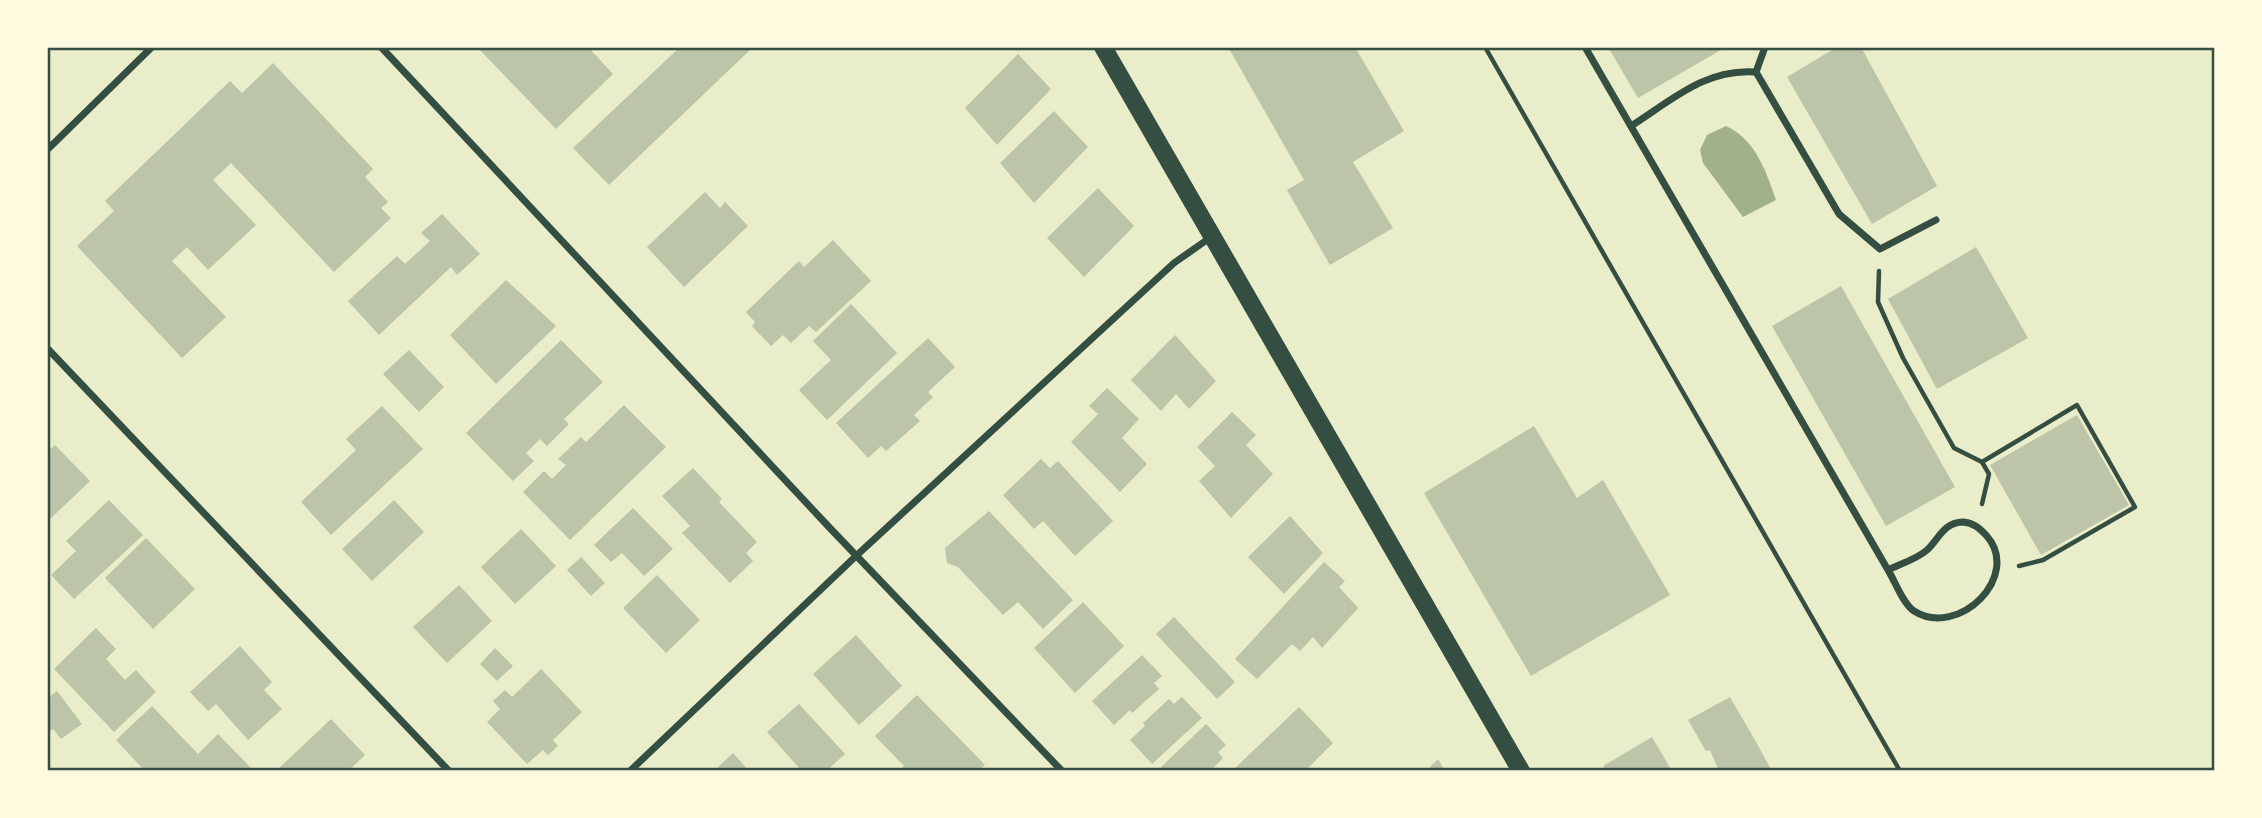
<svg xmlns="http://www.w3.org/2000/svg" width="2262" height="818" viewBox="0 0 2262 818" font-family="Karla,sans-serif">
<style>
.water{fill:#a3b18a}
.building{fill:#bcc5a7}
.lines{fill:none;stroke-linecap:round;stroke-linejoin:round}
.path{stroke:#344e41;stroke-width:4.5}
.minor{stroke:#344e41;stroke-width:7}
.primary{stroke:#344e41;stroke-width:18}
.neatline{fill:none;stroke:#344e41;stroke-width:2.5}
</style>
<rect width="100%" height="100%" fill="#e9edc9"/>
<path class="water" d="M1726,126C1756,140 1766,171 1776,200L1743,217L1703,163L1700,150L1707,135Z"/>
<g class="building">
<polygon points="477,47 588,47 613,74 556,129"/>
<polygon points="680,47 753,47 609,185 573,148"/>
<polygon points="1228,47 1355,47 1404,131 1353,162 1393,228 1330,265 1287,190 1304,180"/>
<polygon points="1608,47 1726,47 1638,98"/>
<polygon points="1837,47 1861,47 1937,186 1872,224 1787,77"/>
<polygon points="1018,54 1051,89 997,145 965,108"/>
<polygon points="273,63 373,169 365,177 388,202 381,208 391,218 334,272 231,163 213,180 256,225 208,270 187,247 172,261 226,317 182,358 77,246 114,211 105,201 230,81 242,93"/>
<polygon points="1054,111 1088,147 1034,203 1000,163"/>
<polygon points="1098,188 1134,226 1084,277 1047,238"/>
<polygon points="705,192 720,208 725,202 748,226 684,287 647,247"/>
<polygon points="442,214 480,254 457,275 451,267 379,335 348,301 397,256 405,264 430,241 421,233"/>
<polygon points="833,240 871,281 816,332 809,326 791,343 783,335 771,346 752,326 755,322 746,312 799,261 804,267"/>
<polygon points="1976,247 2028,338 1937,389 1888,299"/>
<polygon points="506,280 556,326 496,384 450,335"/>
<polygon points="1841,286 1955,487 1886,526 1772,326"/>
<polygon points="851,304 897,353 827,420 799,390 831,360 813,341"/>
<polygon points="1175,335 1216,381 1189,409 1176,394 1161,411 1131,380"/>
<polygon points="928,338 955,367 928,392 933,397 914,415 920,421 886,451 881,446 868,458 836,423"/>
<polygon points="561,340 603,382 564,419 569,424 547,446 540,439 526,453 534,461 513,481 466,433"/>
<polygon points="409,350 444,387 419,412 383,374"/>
<polygon points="1107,388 1139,419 1122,438 1147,464 1120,492 1071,442 1098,414 1089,406"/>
<polygon points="624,405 666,447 570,540 523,492 544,471 552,479 566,465 558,459 581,437 586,442"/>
<polygon points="382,406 423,449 331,535 301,502 356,450 346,439"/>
<polygon points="1232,412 1256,435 1246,445 1273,474 1231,518 1199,481 1215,466 1197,447"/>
<polygon points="2077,415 2129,505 2041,555 1990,465"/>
<polygon points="1534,426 1577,498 1603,480 1670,595 1531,676 1424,493"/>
<polygon points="55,445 90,481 47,522 47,452"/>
<polygon points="1041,459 1050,468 1058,461 1113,521 1075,556 1043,521 1034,529 1003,495"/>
<polygon points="693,468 722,499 719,502 757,542 746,553 753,561 730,583 682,533 690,526 662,496"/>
<polygon points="109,500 143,535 74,599 51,575 76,551 66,541"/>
<polygon points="394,500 424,532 372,581 342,549"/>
<polygon points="633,508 673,549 644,576 622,553 611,562 594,545"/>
<polygon points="989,511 1073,600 1043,629 1018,602 1003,615 958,567 947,563 945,548"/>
<polygon points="1290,516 1323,553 1284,594 1248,557"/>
<polygon points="521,529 556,566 515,604 481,567"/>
<polygon points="146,538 195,589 153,629 105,578"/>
<polygon points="581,557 605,583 591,596 567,570"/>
<polygon points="1324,562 1345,581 1339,587 1358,608 1322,648 1313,637 1300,651 1292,644 1257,679 1235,659"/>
<polygon points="657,575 700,620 666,653 623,608"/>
<polygon points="459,585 492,621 447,663 413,627"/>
<polygon points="1083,602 1124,646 1075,693 1034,648"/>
<polygon points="1174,617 1235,682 1217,699 1156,634"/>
<polygon points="96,628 116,649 106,659 125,680 136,670 156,692 114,732 54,669"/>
<polygon points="856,635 902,686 859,725 813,674"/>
<polygon points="240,646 272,682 264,690 282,709 248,740 216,704 208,711 190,692"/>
<polygon points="495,648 513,666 497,681 480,664"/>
<polygon points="1142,655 1162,676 1154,683 1159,689 1132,713 1130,710 1114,725 1092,701"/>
<polygon points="541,669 582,712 553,740 558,746 548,755 543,750 527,764 487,722 500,709 493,701 505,690 512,697"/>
<polygon points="57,691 82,724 61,739 53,729 47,733 47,699"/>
<polygon points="917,695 985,765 978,771 899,771 904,766 875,736"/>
<polygon points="1182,697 1202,718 1152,764 1130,740 1145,726 1143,723 1169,699 1174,704"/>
<polygon points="1730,697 1756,742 1772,771 1719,771 1710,750 1706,751 1688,720"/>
<polygon points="799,704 845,754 826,771 802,771 767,732"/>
<polygon points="152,706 198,754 218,734 251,768 145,771 116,740"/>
<polygon points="1299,707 1333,743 1305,771 1232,771"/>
<polygon points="331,719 365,755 348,771 276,771"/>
<polygon points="1206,724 1226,745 1218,752 1223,758 1210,771 1157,771"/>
<polygon points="1652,737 1672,771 1606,771 1603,766"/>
<polygon points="733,753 749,771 714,771"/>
<polygon points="1438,759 1445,771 1426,771"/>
</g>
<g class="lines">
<g class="path">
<polyline points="1485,47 1900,771"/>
<polyline points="1879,271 1878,302 1903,358 1954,448 1982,462 1989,474 1982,504"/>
<polyline points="1982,462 2077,405 2135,507 2043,560 2019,566"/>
</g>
<g class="minor">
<polyline points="381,47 828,526 1062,771"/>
<path d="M1585,47L1888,570C1895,581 1903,604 1914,611C1958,639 2023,576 1986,535C1979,528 1974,523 1963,522C1944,522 1938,540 1927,550C1917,559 1900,564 1888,570"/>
<polyline points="1765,47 1756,72 1839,214 1880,249 1936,220"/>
<path d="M1631,126C1672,100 1706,68 1756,72"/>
<polyline points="47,150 152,47"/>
<polyline points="47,348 449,771"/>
<polyline points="630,771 856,556 1174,263 1211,237"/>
</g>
<polyline class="primary" points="1103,47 1521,771"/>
</g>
<rect width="2262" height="818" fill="none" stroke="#fefae0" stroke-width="98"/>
<rect x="49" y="49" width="2164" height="720" class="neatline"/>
</svg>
